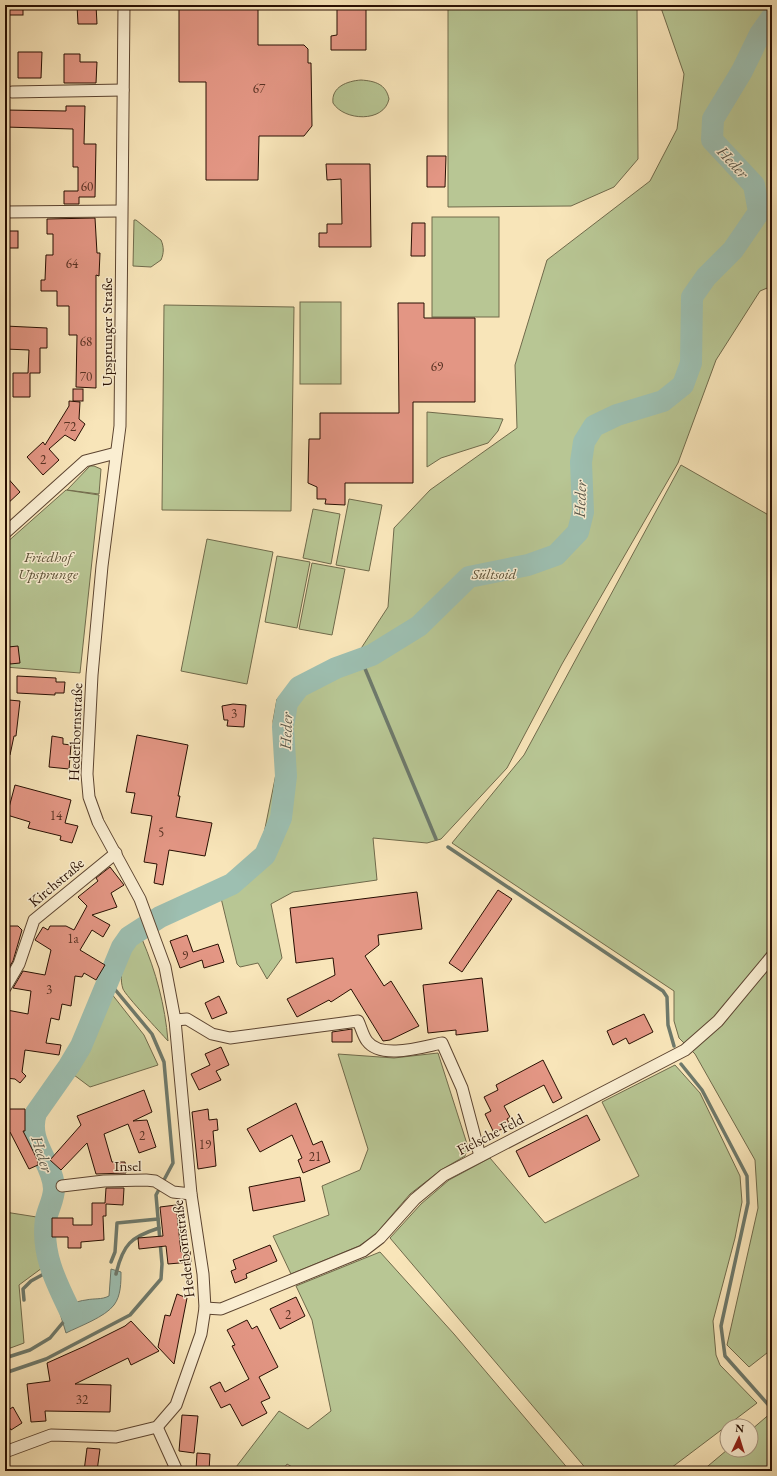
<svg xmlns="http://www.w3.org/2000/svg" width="777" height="1476" viewBox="0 0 777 1476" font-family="'EB Garamond',serif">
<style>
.green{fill:#b8c694;stroke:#706a4b}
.water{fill:#9dbfb1;stroke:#6e796b}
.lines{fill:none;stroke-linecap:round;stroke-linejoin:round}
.stream{stroke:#6e796b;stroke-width:3.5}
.river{stroke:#9dbfb1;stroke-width:22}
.building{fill:#e39684;stroke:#280f02}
.minor-casing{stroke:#5c4430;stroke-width:13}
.minor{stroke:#faeed2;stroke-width:11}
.labels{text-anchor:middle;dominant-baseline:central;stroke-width:3;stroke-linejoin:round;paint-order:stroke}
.number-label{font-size:13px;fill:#573122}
.street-label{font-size:15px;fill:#280f02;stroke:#faeed2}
.park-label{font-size:15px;font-style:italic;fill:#5a4f35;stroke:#faeed2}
.water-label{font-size:16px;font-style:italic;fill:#575548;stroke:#faeed2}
</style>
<rect width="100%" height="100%" fill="#f8e5b9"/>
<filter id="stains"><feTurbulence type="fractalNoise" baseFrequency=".005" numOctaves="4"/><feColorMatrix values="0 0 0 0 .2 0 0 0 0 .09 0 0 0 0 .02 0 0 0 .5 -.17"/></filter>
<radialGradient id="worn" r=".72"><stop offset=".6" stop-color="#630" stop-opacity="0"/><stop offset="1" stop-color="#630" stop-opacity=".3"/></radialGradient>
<g class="green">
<polygon points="448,5 637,5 638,159 614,187 571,206 448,207"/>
<polygon points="660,5 772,5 772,286 760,291 716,360 678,463 562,664 507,768 441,839 427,843 373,838 377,880 293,892 271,904 282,958 267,979 258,963 240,967 237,964 221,898 237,892 252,880 237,888 224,883 260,853 277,769 273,721 277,699 298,677 360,650 388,607 394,528 430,490 517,428 515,365 547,260 650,181 677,129 684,74"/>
<path d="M361,80C375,81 386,84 389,99C384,123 344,121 333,103C331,87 347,81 361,80Z"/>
<rect x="432" y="217" width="67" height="100"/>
<path d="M134,220H136L161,240C164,247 164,253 161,260L151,267L133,266Z"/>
<rect x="300" y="302" width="41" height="82"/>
<polygon points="164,305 294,307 291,511 162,510"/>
<polygon points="427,412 503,419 498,431 488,443 441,458 427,467"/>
<polygon points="681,465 772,517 772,1349 749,1367 727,1345 758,1208 755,1160 695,1054 679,1038 674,1021 674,991 452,843 524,755"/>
<polygon points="90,466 94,466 101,469 99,494 67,490"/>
<polygon points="66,490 99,495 80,673 5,667 5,544"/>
<polygon points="349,499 382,505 369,571 336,565"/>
<polygon points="313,509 340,514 331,564 303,558"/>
<polygon points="207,539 273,552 247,684 181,671"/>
<polygon points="277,556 310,562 297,628 265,622"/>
<polygon points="312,563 345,569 332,635 299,629"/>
<path d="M142,939C156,972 165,1005 168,1041C160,1032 126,996 123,989C117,971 128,949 142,939Z"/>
<polygon points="111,993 144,1035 158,1065 90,1087 70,1072 86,1049 104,1003"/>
<polygon points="438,1053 468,1147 465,1156 441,1170 410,1194 374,1236 359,1246 291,1274 273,1236 329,1215 322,1186 360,1170 368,1149 338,1054 394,1058"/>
<polygon points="675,1065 700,1093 740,1176 742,1202 735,1238 713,1321 716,1355 720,1365 757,1403 667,1471 588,1471 390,1238 421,1204 449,1180 490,1158 545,1223 639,1176 602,1102"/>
<polygon points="5,1212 43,1218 42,1268 19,1285 24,1343 5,1350"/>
<polygon points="380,1252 454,1334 570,1471 299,1471 287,1464 282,1471 233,1471 279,1411 308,1429 331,1411 312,1320 296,1286"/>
<polygon points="772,1412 772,1471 702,1471 727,1450 751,1450 751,1430"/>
</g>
<path class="water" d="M111,1269L121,1272C121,1282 121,1296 114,1305C105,1317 80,1326 66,1333L59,1310C68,1306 76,1301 86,1300C95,1298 101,1300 109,1296Z"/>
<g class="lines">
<g class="stream">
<polyline points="361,659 436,839"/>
<polyline points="448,847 663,991 667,997 668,1025 674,1046"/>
<polyline points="681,1064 702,1090 747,1176 748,1203 721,1326 725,1356 772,1409"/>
<polyline points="111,1262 115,1252 117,1223 158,1219"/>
<path d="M116,1274C123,1244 131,1237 159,1228"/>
<polyline points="24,1300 23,1289 31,1281 51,1270"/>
<polyline points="5,1358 30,1350 50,1338 65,1320"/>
<polyline points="5,1373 46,1359 130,1315 161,1279 162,1264 156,1195 173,1163 164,1062 152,1034 108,981"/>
</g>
<path class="river" d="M72,1315C57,1284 41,1255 46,1219C48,1209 54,1199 54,1189C54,1163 26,1143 36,1113L69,1066L81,1046L122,947L129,937L160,917L232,884L265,855L281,818L286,776L283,727L287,703L299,687L336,668L372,655L419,626L469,577L528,565L556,555L578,532L583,512L581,462L584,442L594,426L617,415L663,401L683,385L691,363L692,297L706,277L733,250L759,212L754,185L712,140L713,119L742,71L760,34L772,17"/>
</g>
<g class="building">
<rect x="5" y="5" width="18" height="10"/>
<polygon points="77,5 96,5 97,24 78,24"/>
<polygon points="179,5 258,5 258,45 304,45 308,49 308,63 311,63 312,126 304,136 259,136 258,180 206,180 206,82 179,82"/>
<polygon points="337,5 366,5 366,50 331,50 331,36 337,35"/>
<polygon points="18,52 42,52 41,78 18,78"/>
<polygon points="64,54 80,54 80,62 97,62 96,83 64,83"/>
<polygon points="66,106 85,106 84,144 96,144 95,197 79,197 79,204 64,204 64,191 78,191 78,167 73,167 73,129 5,127 5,110 66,111"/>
<polygon points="427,156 446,156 445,187 427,187"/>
<polygon points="326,164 370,164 371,247 319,247 319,233 327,233 327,224 342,224 341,179 327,180"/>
<polygon points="95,218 97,253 100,253 99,276 96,275 96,388 76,387 77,335 69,335 69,306 57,306 57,291 41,291 41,280 45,280 46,255 53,255 53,234 47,234 47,219"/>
<polygon points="412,223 425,223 425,256 411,256"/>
<rect x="5" y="231" width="13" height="17"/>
<polygon points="398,303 424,303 424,318 475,318 475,402 413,402 413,483 345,483 345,505 325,504 326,499 317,499 317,487 308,483 309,439 320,439 320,413 399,413"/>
<polygon points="5,326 47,328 47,348 40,348 40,373 30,373 30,397 13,397 13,373 28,373 29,350 5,349"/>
<rect x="73" y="389" width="10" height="12"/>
<polygon points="69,401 80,402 79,419 85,424 75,441 65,435 49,449 59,460 43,475 27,457 43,442 45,445 69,406"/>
<polygon points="5,475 20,492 5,506"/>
<polygon points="18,646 20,663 10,664 8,647"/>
<polygon points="17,676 56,678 56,682 65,682 64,693 55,693 55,695 17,693"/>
<polygon points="9,700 20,701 16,736 14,736 10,755 5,754 5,705 8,705"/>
<polygon points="233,704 246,705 244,727 227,726 228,720 224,720 222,706"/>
<polygon points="137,735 188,745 178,796 180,796 176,817 212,823 205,856 169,850 163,885 154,883 157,864 144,862 152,816 131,813 135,793 126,792"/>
<polygon points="52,736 63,738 63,744 71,745 69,769 49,767"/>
<polygon points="15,785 71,800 65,823 78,826 72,843 60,840 61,836 28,828 30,822 7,815"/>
<polygon points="110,867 124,885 111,893 117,907 92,915 110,925 103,937 92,930 80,950 105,965 96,980 84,973 82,977 75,976 71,1006 62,1004 59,1020 51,1018 46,1043 61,1045 59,1055 25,1050 22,1072 26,1076 20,1083 15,1079 5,1078 5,1020 7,1010 28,1014 31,991 13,988 23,971 45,975 51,950 35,940 43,927 48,930 50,926 66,926 74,930 87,906 78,897 98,881 96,878"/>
<polygon points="498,890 512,899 462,972 449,963"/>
<polygon points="417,892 422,929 378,935 379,945 365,956 384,986 391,981 419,1026 390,1040 383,1041 351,989 331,1002 329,1000 297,1017 287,999 335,975 333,958 296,963 290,908"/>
<polygon points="5,926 18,926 22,930 13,961 5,974"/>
<polygon points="187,935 193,952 218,944 224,962 204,968 202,960 180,968 170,941"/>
<polygon points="482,978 488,1031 456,1035 456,1030 428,1033 423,985"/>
<polygon points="219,996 227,1013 212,1019 205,1003"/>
<polygon points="644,1014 653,1032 629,1044 626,1038 613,1045 607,1031"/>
<polygon points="352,1029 352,1042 332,1042 332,1032"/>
<polygon points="221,1047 229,1065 216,1071 221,1080 199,1090 191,1074 210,1065 205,1054"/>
<polygon points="543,1060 562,1098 553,1103 544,1085 504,1106 510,1117 507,1119 510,1125 494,1133 485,1114 491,1111 484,1097 498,1090 496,1085"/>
<polygon points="144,1090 152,1112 133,1121 147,1120 156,1147 139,1153 128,1124 104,1134 112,1162 125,1162 126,1173 96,1174 87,1143 61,1170 50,1160 81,1125 77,1116"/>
<polygon points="296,1103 313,1145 322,1141 330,1162 303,1173 298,1160 302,1158 292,1135 260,1152 247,1129"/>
<polygon points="6,1109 25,1109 25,1131 23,1131 38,1161 38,1165 29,1169 10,1132 6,1132"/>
<polygon points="208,1109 209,1120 217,1119 218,1130 213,1131 216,1166 198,1169 192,1112"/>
<polygon points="587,1115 600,1140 529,1177 516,1151"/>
<polygon points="300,1177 305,1201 253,1211 249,1187"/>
<polygon points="106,1188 124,1188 123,1205 106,1204 106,1216 103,1216 104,1240 81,1242 81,1248 68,1248 68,1237 52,1237 52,1218 73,1218 73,1225 92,1225 92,1203 105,1203"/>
<polygon points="176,1205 181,1252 190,1251 191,1262 168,1264 166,1246 139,1249 138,1238 163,1236 160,1207"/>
<polygon points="270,1245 277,1261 246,1274 247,1278 235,1283 231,1271 236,1269 233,1260"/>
<polygon points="177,1294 187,1298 174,1364 158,1347 165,1315 170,1316"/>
<polygon points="296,1297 305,1316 280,1329 270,1309"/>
<polygon points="247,1320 252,1329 257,1326 278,1367 259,1377 270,1398 261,1402 267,1413 242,1426 230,1404 221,1408 210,1387 220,1382 225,1392 249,1379 232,1346 235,1345 227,1330"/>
<polygon points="131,1321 159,1351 131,1365 128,1358 75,1384 111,1385 110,1412 45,1411 46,1421 31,1422 27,1384 50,1381 47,1363 85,1346 125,1326"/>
<polygon points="13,1407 22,1423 11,1430 5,1420 5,1412"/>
<polygon points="182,1415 198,1416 194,1453 179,1451"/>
<polygon points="87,1448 100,1449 97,1471 84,1471"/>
<polygon points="197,1453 210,1454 209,1471 196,1470"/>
</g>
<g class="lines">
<defs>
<g id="minor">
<polyline points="12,92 123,90"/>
<polyline points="5,212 121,211"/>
<polyline points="5,533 85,461 116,453"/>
<polyline points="5,988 19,964 34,920 116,853"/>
<path d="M175,1020L187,1019L212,1034L230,1038L358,1021C361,1027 363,1036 367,1041C381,1060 422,1047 442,1043L462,1088L480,1156"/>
<polyline points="62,1186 104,1181 146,1180 155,1181 173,1192 191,1194"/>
<polyline points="205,1308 221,1309 363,1251 380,1238 415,1199 444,1175 685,1050 718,1021 772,956"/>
<polyline points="157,1427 177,1471"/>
<polyline points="5,1452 51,1435 116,1437 157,1427 176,1405 201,1334 205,1308 203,1274 191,1194 175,1020 165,967 140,899 98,822 89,797 87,774 92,675 102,566 120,426 124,5"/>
</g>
</defs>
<use href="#minor" class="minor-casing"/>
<use href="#minor" class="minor"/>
</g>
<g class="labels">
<g class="number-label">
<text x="259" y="88">67</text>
<text x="87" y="186">60</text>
<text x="72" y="263">64</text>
<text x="86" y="341">68</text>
<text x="437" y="366">69</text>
<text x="86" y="376">70</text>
<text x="70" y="426">72</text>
<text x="43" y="459">2</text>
<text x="234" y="713">3</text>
<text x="56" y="815">14</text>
<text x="161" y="832">5</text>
<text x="73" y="938">1a</text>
<text x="185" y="955">9</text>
<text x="49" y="989">3</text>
<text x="142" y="1135">2</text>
<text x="205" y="1144">19</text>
<text x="315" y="1156">21</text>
<text x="288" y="1314">2</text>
<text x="82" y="1399">32</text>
</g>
<g class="street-label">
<text transform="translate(106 332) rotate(-90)">Upsprunger Straße</text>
<text transform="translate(75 732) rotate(-88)">Hederbornstraße</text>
<text transform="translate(56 882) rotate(-40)">Kirchstraße</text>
<text transform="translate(490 1134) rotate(-27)">Fielsche Feld</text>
<text x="128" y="1165">Insel</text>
<text transform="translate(183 1249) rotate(-97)">Hederbornstraße</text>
</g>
<g class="park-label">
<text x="48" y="556">Friedhof<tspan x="48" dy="17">Upsprunge</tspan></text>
<text x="494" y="573">Sültsoid</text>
</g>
<g class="water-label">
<text transform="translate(733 162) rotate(47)">Heder</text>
<text transform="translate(580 499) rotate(-88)">Heder</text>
<text transform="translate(286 731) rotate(-88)">Heder</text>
<text transform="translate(42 1154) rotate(72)">Heder</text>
</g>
</g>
<rect width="777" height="1476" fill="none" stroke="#f8e5b9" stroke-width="20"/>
<rect x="6" y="6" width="765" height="1464" fill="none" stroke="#280f02" stroke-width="2"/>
<rect x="10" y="10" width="757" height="1456" fill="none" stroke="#280f02"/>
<g transform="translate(739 1438) rotate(4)"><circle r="19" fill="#faeed2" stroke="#a6957f"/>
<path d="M0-3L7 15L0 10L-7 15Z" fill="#8f2418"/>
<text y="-6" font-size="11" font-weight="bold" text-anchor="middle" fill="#280f02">N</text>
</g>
<rect width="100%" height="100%" filter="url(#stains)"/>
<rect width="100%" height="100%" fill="url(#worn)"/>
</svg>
